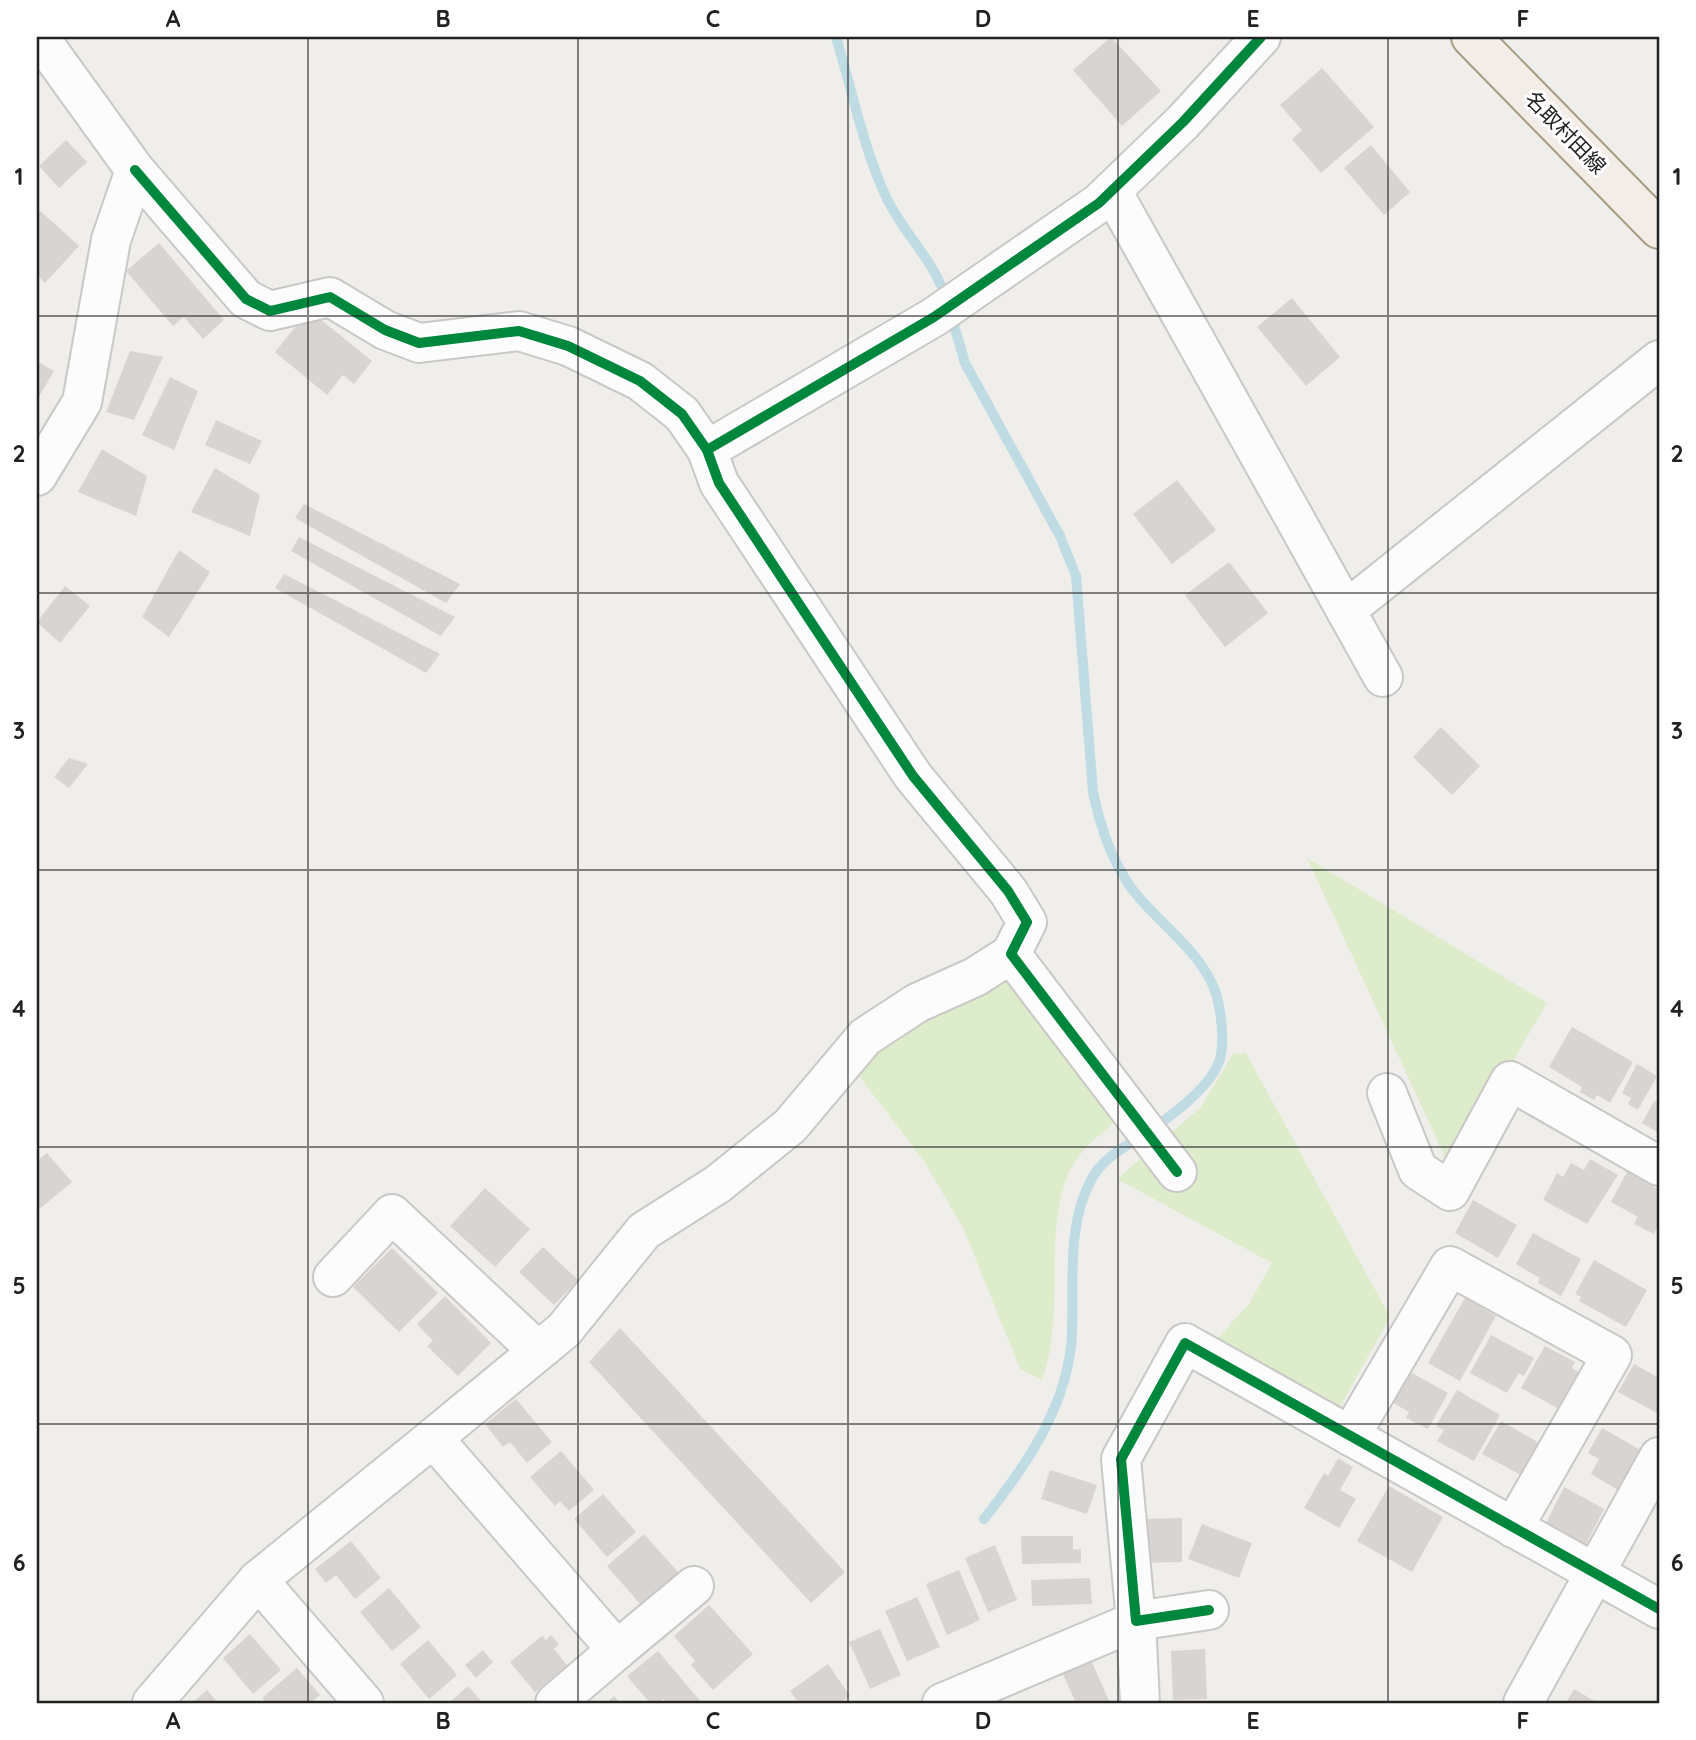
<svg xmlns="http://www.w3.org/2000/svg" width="1696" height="1740" viewBox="0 0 1696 1740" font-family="Quicksand,'Noto Sans JP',sans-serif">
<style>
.grass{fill:#ddeccb}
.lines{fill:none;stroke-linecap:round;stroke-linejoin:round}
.stream{stroke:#bfdbe3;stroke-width:10}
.building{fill:#d7d4d2}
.minor-casing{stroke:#c9c8c7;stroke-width:42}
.major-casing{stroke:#a79c86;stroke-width:42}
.minor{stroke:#fdfcfc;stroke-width:38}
.major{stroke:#f3ede7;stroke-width:38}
.cycleway-casing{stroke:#fff;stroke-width:15}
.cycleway{stroke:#00873e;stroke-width:10}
.grid{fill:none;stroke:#222;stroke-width:2;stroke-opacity:0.55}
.labels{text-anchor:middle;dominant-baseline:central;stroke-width:6;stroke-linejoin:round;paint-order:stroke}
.street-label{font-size:21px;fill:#222;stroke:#fff}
.neatline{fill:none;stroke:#222;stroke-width:2.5}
.grid-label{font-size:23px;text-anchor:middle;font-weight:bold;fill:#222}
</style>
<rect width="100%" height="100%" fill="#f0eeeb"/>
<g class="grass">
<polygon points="1307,858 1547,1003 1450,1168"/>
<path d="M1007,972L1120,1118C1101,1134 1076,1152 1067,1177C1043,1242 1066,1313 1042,1380L1020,1369L964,1230L925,1163L853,1068L875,1044Z"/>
<polygon points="1246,1053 1390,1317 1341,1405 1331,1410 1215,1341 1249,1304 1272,1263 1117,1179 1200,1108 1233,1054"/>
</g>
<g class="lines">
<g class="stream">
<path d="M836,37C852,90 863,147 886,197C903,233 935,261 946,299"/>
<path d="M951,315L965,363L1060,536L1076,576L1093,792C1100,826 1111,860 1132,889C1160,926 1212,958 1219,1006C1222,1021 1224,1045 1220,1059C1211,1089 1162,1123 1137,1139C1119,1150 1101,1161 1091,1180C1064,1230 1076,1293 1071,1347C1063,1413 1024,1468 984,1519"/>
</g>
</g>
<g class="building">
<polygon points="1111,37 1161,91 1122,126 1073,70"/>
<polygon points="1322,68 1374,127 1321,173 1292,139 1302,130 1280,105"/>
<polygon points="66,140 87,162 59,188 39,166"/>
<polygon points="1371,145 1410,192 1384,215 1344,168"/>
<polygon points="37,208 79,246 45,283 37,275"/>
<polygon points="159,243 224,320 203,339 184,317 173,326 126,271"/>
<polygon points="1292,298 1340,357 1306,386 1257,327"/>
<polygon points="309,310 372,361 354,384 343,375 327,395 275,352"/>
<polygon points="130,351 163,357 134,420 106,412"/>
<polygon points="37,361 54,371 37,400"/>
<polygon points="170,377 198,391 174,450 142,435"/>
<polygon points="216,420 262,441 250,464 205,445"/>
<polygon points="102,449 147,476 136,516 78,492"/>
<polygon points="215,468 260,495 250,536 191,512"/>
<polygon points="1177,480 1216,530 1172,564 1133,514"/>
<polygon points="304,504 460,584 446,603 295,518"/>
<polygon points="299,537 455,617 441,636 291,551"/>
<polygon points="179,550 210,572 169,637 142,617"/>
<polygon points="1229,562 1268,613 1225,647 1185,595"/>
<polygon points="284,574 440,654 426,673 275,588"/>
<polygon points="65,586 90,606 60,643 37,622"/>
<polygon points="1441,727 1480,766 1452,795 1413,757"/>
<polygon points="69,758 88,764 69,788 54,777"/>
<polygon points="1572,1027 1633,1062 1610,1103 1597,1095 1594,1100 1580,1092 1582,1087 1549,1067"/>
<polygon points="1637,1064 1657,1076 1638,1110 1628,1104 1631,1098 1622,1093"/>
<polygon points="1654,1101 1659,1103 1659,1133 1642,1123"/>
<polygon points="47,1153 72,1182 37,1211 37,1161"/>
<polygon points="1590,1159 1618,1175 1587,1224 1543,1200 1557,1173 1563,1177 1571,1163 1584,1170"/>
<polygon points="1627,1172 1659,1190 1659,1225 1654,1234 1634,1224 1638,1217 1611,1202"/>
<polygon points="485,1188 530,1229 495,1267 450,1226"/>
<polygon points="1473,1200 1517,1225 1498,1258 1455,1233"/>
<polygon points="1533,1233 1581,1259 1561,1296 1538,1283 1540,1278 1516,1264"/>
<polygon points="543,1247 578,1280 554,1305 519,1272"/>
<polygon points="392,1248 438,1293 399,1332 353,1287"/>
<polygon points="1594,1260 1647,1290 1626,1327 1579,1301 1581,1297 1575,1294"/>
<polygon points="445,1296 491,1343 458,1376 427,1346 433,1341 417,1324"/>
<polygon points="1465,1298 1496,1316 1460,1381 1428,1363"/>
<polygon points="620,1328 845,1572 811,1603 589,1362"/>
<polygon points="1491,1335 1534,1358 1524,1376 1519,1373 1507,1393 1470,1373"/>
<polygon points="1545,1346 1575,1362 1572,1368 1582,1374 1561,1410 1521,1388"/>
<polygon points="1634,1364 1659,1378 1659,1414 1618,1392"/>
<polygon points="1405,1369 1448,1393 1428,1429 1406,1418 1409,1412 1388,1400"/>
<polygon points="1457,1390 1500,1415 1474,1461 1437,1441 1444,1430 1436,1426"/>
<polygon points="516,1399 552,1442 527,1463 510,1442 503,1447 485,1424"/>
<polygon points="1501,1421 1550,1449 1532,1481 1482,1454"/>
<polygon points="1602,1428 1653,1457 1630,1497 1591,1474 1599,1459 1588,1453"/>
<polygon points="561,1451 594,1490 569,1511 560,1501 555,1506 530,1477"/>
<polygon points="1338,1458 1353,1467 1340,1490 1356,1499 1339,1528 1304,1508 1324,1473 1328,1476"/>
<polygon points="1050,1470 1097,1485 1087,1514 1041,1499"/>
<polygon points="1389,1486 1443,1517 1412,1572 1357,1541"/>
<polygon points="1564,1487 1604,1509 1581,1554 1541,1533"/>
<polygon points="603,1494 636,1532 607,1557 574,1519"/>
<polygon points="1182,1518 1182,1562 1141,1563 1141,1519"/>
<polygon points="1202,1524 1252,1543 1239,1578 1188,1559"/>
<polygon points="644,1534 679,1573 641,1605 607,1566"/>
<polygon points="1021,1536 1073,1536 1073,1550 1081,1549 1081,1563 1022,1564"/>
<polygon points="351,1541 381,1578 355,1599 336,1575 326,1583 315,1569"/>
<polygon points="995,1545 1017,1600 988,1612 965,1558"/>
<polygon points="959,1570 980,1620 947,1635 926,1584"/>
<polygon points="1090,1578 1092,1604 1032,1606 1031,1580"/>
<polygon points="389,1588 421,1627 392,1651 360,1612"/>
<polygon points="917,1597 940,1647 907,1661 885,1611"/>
<polygon points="709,1605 753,1654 713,1690 691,1665 695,1661 674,1636"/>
<polygon points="880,1629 901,1675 870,1689 849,1642"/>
<polygon points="250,1634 281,1670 253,1694 223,1658"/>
<polygon points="551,1635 559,1644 554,1649 567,1665 535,1692 510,1662 542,1636 546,1640"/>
<polygon points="428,1640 457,1675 429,1699 400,1664"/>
<polygon points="1205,1649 1207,1699 1173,1700 1171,1651"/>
<polygon points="483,1650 493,1662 476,1678 465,1665"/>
<polygon points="658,1651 702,1703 667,1703 663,1699 659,1703 650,1703 627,1676"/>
<polygon points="1091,1660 1110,1703 1076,1703 1062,1672"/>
<polygon points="828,1664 850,1696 839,1703 799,1703 790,1691"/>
<polygon points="297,1668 320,1695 310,1703 267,1703 262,1698"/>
<polygon points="468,1686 483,1703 449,1703"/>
<polygon points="1574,1689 1598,1703 1566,1703"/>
<polygon points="207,1690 218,1703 192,1703"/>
<polygon points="614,1696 620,1703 606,1703"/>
</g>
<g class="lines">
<defs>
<g id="minor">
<polyline points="135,170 246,299 270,311 330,297 385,330 419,343 519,331 568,346 640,381 682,414 707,450 934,317 1099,203 1183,122 1261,37"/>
<polyline points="1112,191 1383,677"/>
<polyline points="707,450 719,483 913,776 1008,891 1027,922 1011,954 1177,1172"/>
<polyline points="37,476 82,402 111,240 135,170 39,37"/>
<polyline points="1346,610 1659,360"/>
<polyline points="1387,1093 1418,1170 1450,1191 1510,1081 1659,1166"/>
<polyline points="333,1277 392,1214 538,1351"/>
<polyline points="1350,1436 1450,1266 1612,1355 1513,1528"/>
<polyline points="433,1438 564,1330 644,1231 718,1184 790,1126 865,1037 917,1003 975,977 1011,954"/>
<polyline points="258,1580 364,1703"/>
<polyline points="1209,1610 1136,1621 1121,1459 1185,1343 1659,1609"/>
<polyline points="617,1650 694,1586"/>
<polyline points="152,1703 258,1580 433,1438 617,1650 555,1703"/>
<polyline points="942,1703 1136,1621 1140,1703"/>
<polyline points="1523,1703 1659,1457"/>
</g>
<polyline id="major" points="1471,37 1659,229"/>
</defs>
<use href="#minor" class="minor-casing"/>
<use href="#major" class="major-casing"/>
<use href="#minor" class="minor"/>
<use href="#major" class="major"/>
<defs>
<g id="cycleway">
<polyline points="135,170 246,299 270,311 330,297 385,330 419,343 519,331 568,346 640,381 682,414 707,450 934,317 1099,203 1183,122 1261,37"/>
<polyline points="707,450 719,483 913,776 1008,891 1027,922 1011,954 1177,1172"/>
<polyline points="1209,1610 1136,1621 1121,1459 1185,1343 1659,1609"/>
</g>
</defs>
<use href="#cycleway" class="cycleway-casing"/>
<use href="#cycleway" class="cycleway"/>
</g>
<path class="grid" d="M308,37V1703M578,37V1703M848,37V1703M1118,37V1703M1388,37V1703M37,316H1659M37,593H1659M37,870H1659M37,1147H1659M37,1424H1659"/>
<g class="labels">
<g class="street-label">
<text transform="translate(1566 132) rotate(46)">名取村田線</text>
</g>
</g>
<rect width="1696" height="1740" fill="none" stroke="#ffffff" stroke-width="77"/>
<rect x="38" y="38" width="1620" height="1664" class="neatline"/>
<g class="grid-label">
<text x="173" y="27">A</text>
<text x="443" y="27">B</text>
<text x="713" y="27">C</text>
<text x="983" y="27">D</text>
<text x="1253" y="27">E</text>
<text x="1523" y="27">F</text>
<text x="19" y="185">1</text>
<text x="1677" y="185">1</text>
<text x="19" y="462">2</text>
<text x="1677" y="462">2</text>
<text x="19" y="739">3</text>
<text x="1677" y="739">3</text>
<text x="19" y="1017">4</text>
<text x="1677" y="1017">4</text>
<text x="19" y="1294">5</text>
<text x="1677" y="1294">5</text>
<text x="19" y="1571">6</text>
<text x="1677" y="1571">6</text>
<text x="173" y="1729">A</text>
<text x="443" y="1729">B</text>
<text x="713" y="1729">C</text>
<text x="983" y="1729">D</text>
<text x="1253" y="1729">E</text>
<text x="1523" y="1729">F</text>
</g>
</svg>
